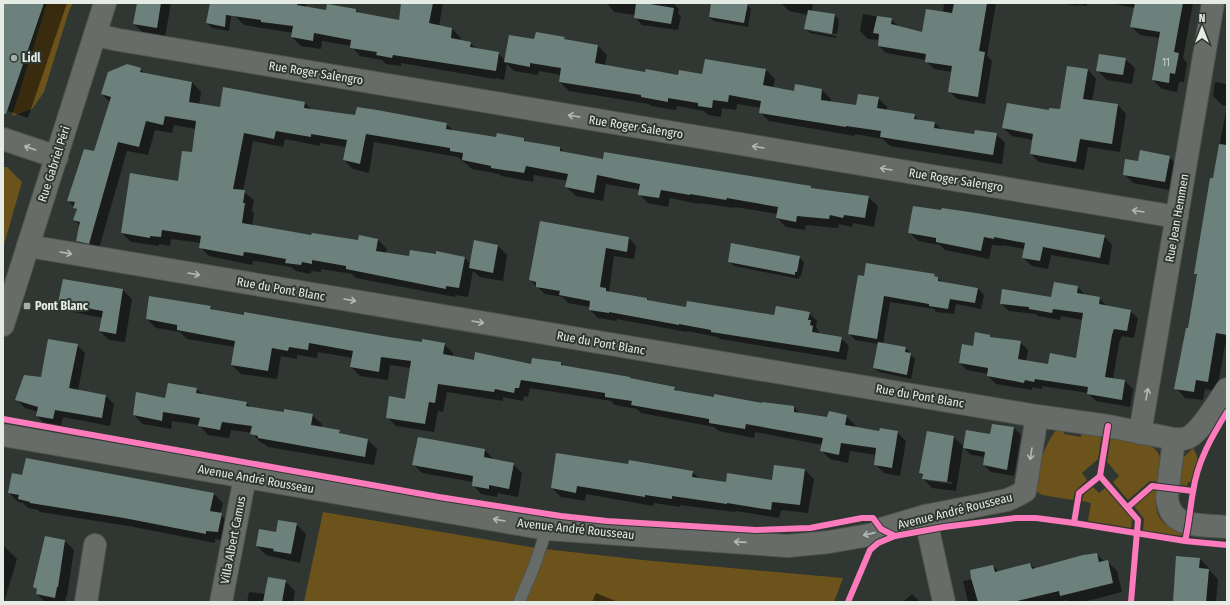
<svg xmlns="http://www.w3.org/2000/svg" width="1230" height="605" viewBox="0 0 1230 605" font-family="'Fira Sans Condensed',sans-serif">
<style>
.green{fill:#6c531b}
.shadow{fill:#0007;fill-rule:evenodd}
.building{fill:#6c817c}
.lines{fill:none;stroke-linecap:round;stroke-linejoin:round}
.service-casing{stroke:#4e534f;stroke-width:13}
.minor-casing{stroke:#4e534f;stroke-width:24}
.service{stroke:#686c69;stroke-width:11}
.minor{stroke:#686c69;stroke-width:22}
.cycleway-casing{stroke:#2e3830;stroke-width:8}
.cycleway{stroke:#fd7abc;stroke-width:6}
.oneway{stroke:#b3b9b4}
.poi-dot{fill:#a6aca7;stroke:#2e3830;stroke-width:1.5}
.labels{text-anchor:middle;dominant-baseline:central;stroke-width:4;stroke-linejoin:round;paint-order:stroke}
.number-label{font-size:10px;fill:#c7d1cc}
.poi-label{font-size:12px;font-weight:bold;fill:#e5ece6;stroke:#2e3830;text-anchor:start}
.street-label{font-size:12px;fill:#e5ece6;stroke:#2e3830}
</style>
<rect width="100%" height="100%" fill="#303631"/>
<g class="green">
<polygon points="47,3 73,3 69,11 44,92 32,109 12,116"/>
<polygon points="3,167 7,167 22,182 3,248"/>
<path d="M1064,428V434L1081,437L1082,431L1102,434L1098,459L1082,473L1087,480L1075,491L1073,500L1042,495L1033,489C1037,469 1044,445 1057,429Z"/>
<path d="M1111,436C1126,439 1154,439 1160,457C1162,464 1159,474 1158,482L1150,481L1128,500L1113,482L1119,476L1107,462Z"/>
<path d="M1193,448C1202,462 1196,469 1191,482H1188L1187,486L1176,484L1183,458Z"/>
<polygon points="1093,487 1099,493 1105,488 1132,519 1131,528 1088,521 1091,503 1082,501 1084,494"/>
<path d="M1153,490L1157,491C1153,513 1159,526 1182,531V536L1143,531L1144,519L1134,506Z"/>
<polygon points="323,512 536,548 643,560 843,578 834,602 304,602"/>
</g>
<g class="shadow">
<polygon points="3,3 67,3 28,118 3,109"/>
<polygon points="138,3 171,3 165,37 143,33 134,24"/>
<polygon points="211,3 216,3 232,10 229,31 212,28 207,23"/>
<polygon points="238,3 306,3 306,8 327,11 356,10 360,14 399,21 402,3 443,3 439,26 452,29 461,38 460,41 470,43 477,49 498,53 505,60 535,41 564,38 567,40 598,46 607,55 605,65 646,73 679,76 766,70 775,79 773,88 795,92 796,85 822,90 831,99 831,102 856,107 878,98 887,107 887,111 914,115 920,121 935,123 942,130 975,135 996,134 1005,143 1002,164 890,146 883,139 855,134 855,136 769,121 760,112 761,107 756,107 737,104 736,110 722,108 721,117 708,115 704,111 677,106 676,110 651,106 649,104 569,91 560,82 561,75 539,71 538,75 514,71 507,64 504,80 496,78 495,79 401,63 401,66 386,64 382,60 360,56 351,46 322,41 321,49 301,46 292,37 293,33 244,25 235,16"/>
<polygon points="607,3 673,3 679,9 678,14 681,16 678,30 642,25 635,17 635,15 614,12"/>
<polygon points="712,3 739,3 747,4 751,9 748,27 714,21 709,17"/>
<polygon points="781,3 813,3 812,11 835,15 839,20 837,34 809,29 809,31 836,36 836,38 810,33 805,28 808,15 789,11"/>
<polygon points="944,3 996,3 987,56 992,61 985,104 957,99 949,91 952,72 934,69 926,61 926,60 886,53 879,46 879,40 868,39 860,31 863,14 891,19 899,27 923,33 943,13"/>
<polygon points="1060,3 1087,3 1087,6 1078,5 1077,6"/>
<polygon points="1110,3 1193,3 1183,58 1187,63 1184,82 1179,82 1177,92 1162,89 1153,80 1160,38 1140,35 1132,27 1135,8"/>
<polygon points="1125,59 1135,68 1132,84 1107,80 1097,70"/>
<polygon points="1068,67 1088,70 1096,79 1092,101 1118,105 1126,114 1120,152 1088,147 1084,170 1039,162 1031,154 1033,140 1012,136 1003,128 1049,111 1061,111"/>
<polygon points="140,69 146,75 192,82 201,92 199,105 221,108 305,103 312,110 356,116 446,124 454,131 497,138 524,139 527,142 560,148 565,153 603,160 811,187 813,189 868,197 878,206 874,227 853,223 852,227 839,224 838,228 806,225 805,230 786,227 777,218 778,214 735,207 735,208 699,203 699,204 670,198 668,207 648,203 639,194 640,190 606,184 603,201 576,196 566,187 568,181 534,175 533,182 501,176 499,174 472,169 458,157 374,142 369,173 353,169 344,160 346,147 320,143 320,146 285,139 283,147 253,141 243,191 254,200 252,211 254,213 252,226 312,236 358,241 378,240 387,249 386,254 410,258 436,256 437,252 465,258 471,264 498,246 507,255 503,281 480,277 473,271 468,297 455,295 455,297 356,278 352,274 321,269 321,272 311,271 310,274 296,271 291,267 262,262 253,261 252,265 209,256 200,247 201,243 171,239 170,246 159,244 159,246 131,242 122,233 178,182 193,154 196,129 174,125 172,133 155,130 148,155 127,151 98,252 86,250 77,241 80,226 75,220 77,211 68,200 95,152 111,103 102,94"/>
<polygon points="1215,82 1227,84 1227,346 1225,345 1217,391 1205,389 1203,400 1185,398 1176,388 1189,329 1197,276 1195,273 1227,106 1222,105 1213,96"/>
<polygon points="1169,157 1178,166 1174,191 1133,183 1124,174 1139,162"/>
<polygon points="910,233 1104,236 1112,245 1109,265 1051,255 1048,269 1032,266 1023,258 1025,249 1002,245 1002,246 992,245 989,259 945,250 940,245 918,241"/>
<polygon points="629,238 636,246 634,259 614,256 609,292 647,298 650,302 687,308 775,316 809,313 817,321 816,327 820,334 841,338 849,346 846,360 720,339 717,337 687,331 687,332 617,319 617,321 598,318 590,310 590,307 568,303 563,297 545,294 530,280"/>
<polygon points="799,257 804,262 801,276 800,276 799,279 734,266 730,262"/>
<polygon points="867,264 934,275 943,283 978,288 984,295 981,309 956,304 954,314 936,312 934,309 890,302 883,344 905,347 910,352 910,354 915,359 911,379 879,372 874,368 879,344 855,340 849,333 865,277"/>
<polygon points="1078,287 1085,295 1099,298 1107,306 1130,311 1138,318 1134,338 1122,336 1119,343 1113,379 1125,381 1133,389 1130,407 1096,401 1088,393 1042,386 1042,389 1032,387 1032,390 996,384 988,376 988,374 967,370 960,363 973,347 989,336 992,338 1020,342 1028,350 1026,361 1049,365 1077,359 1083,320 1061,316 1060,320 1038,316 1036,314 1009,311 1001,304 1052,298"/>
<polygon points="123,290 132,299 125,342 109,340 100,331 103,318 68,311 59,302"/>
<polygon points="210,307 215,311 423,343 444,344 453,353 453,357 475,361 532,365 561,363 565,367 674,388 679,392 763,404 794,407 800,414 828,418 846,416 855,425 855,428 880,432 897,432 906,441 900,476 884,473 875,464 876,455 850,451 848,463 830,459 821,450 822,445 755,432 754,438 719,431 714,427 641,413 637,409 615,405 611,401 530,388 528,397 524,396 523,401 503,397 503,401 447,392 443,412 438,411 434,432 396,426 387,417 406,400 411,368 390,365 388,380 360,376 351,367 353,358 318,352 317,358 297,355 297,359 281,356 277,379 241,374 232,365 235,347 187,339 180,332 156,328 147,319"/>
<polygon points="77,345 85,353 78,391 105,395 114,404 110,426 63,417 61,426 45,424 37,416 38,412 25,408 17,400"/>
<polygon points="197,389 203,395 246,403 251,407 285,413 312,415 322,424 321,428 339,431 343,435 368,440 377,449 374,465 268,447 265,444 261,443 252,433 231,430 229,438 208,435 199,425 172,421 171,429 143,424 134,415 166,399"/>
<path d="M1014,428L1021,435L1014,476L991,472L984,465L985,457L971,455L963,447L956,491L932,488L923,478V476L920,473L954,437L964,447L991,435ZM928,479L952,482V484L928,481Z"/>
<polygon points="485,450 493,459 513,464 522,473 518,497 498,493 497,497 481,494 473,485 473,482 422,473 413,464"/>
<polygon points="629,465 692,472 700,479 727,483 773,481 805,470 814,479 808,513 781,510 779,518 736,511 735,512 680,505 680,507 654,503 653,506 586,494 585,501 561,497 552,488"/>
<polygon points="23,476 213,493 223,503 220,514 230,524 227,541 215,539 215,543 134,527 40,512 38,510 28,508 23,503 18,502 9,493"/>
<polygon points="296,524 306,534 300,563 266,555 257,546 277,533"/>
<polygon points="65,541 74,550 67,596 66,596 65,602 45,602 37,594 38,590 34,587"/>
<polygon points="3,545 17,559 4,602 3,602"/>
<polygon points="1096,554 1105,562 1107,561 1117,571 1122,592 1083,602 1067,602 1066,600 1058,602 968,602 963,581 973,579 993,566 999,572 1030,564 1036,569"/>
<polygon points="1177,557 1200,559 1209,568 1209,570 1218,579 1216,602 1174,602"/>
<polygon points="285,581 295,591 293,602 247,602 249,592 266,594"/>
<polygon points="596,593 618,602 592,602"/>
<polygon points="912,594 920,602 903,602"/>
</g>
<g class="building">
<polygon points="3,3 44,3 6,114 3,114"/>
<polygon points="137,3 161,3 157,28 133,24"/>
<polygon points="210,3 297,3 297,5 326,10 327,4 356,9 356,12 399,20 401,3 433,3 429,23 452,28 451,38 471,42 470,47 499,52 496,71 393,55 392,58 376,55 377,52 350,48 351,40 314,33 313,41 291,37 293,26 261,22 261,20 226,15 225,27 206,23"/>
<polygon points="636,3 644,3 674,8 671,24 634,18"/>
<polygon points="711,3 748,3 744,23 709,17"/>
<polygon points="954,3 987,3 979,51 985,52 978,97 948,92 952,66 925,62 926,54 878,46 879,34 873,33 877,16 892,18 891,24 922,32 926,9 952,13"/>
<polygon points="1135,3 1183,3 1174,52 1179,53 1175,74 1170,73 1169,83 1152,80 1160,32 1130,27"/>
<polygon points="808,10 835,14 832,34 804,29"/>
<polygon points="536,32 565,37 564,39 598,45 595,63 645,72 646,69 678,75 679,70 702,74 705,59 766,69 763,85 794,91 795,84 822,89 821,100 856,105 858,94 879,97 877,108 915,114 914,119 935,122 934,128 974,134 975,130 997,133 993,155 880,137 881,131 846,126 846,127 759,113 761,101 729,95 728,102 713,100 712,108 698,106 698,103 668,98 668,102 641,97 641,95 559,82 561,68 530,63 530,67 504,62 509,35 534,39"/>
<polygon points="1099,54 1126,58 1123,75 1096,71"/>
<polygon points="127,64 141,68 140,72 192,82 189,102 220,107 223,87 305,102 304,108 355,115 357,107 377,110 447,123 446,129 496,137 497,133 524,138 524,141 560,147 560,151 603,159 604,152 811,186 811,188 869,196 865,218 844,215 843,218 830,215 829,219 797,216 796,222 776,218 778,207 727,198 726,200 690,194 690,195 661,190 659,198 638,195 640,184 597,175 594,193 565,187 568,174 526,166 524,173 491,168 491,166 462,160 463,153 450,151 450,148 366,134 360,164 343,160 347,140 311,134 311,137 276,131 274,139 244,133 233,189 245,190 243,203 245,203 242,223 311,235 312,233 358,240 359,235 378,239 376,251 409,256 410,250 436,254 436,251 465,257 459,288 446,286 446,289 346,269 346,266 312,260 312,264 302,262 301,265 285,263 286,259 252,253 244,252 243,256 199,248 201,236 162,230 161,237 150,236 150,238 121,233 130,173 178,181 182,151 192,152 196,121 165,116 163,125 146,121 139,147 118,142 89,244 76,241 80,222 73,220 77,209 73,208 75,202 67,201 84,149 94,151 111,97 101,94 108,72"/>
<polygon points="1067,66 1088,69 1083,99 1118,104 1112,144 1080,139 1076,162 1030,154 1033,134 1002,128 1007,103 1049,110 1049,108 1060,109"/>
<polygon points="1219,144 1227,145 1227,335 1216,333 1208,382 1196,380 1194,392 1174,389 1186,328 1188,328 1197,274 1194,274 1210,178 1213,178"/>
<polygon points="1140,150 1170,156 1165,182 1123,175 1125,159 1138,161"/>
<polygon points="913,206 941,210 942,208 976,213 1105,235 1100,258 1043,247 1040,261 1022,258 1025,243 994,237 994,239 984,237 981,251 936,242 936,238 908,233"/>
<polygon points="540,221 629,237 627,252 606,248 600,287 606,288 606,291 647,298 647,300 686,307 687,301 774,315 776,306 810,312 808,320 811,320 810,325 813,326 812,332 842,337 839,352 711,332 711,330 679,324 679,325 609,312 609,313 589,310 590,301 559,295 560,291 536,287 536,282 529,280"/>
<polygon points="474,240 498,245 493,273 469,268"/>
<polygon points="731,243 800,256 797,272 795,272 795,275 728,262"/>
<polygon points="866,263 935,274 934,276 938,277 938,281 978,288 975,303 950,299 948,309 929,306 929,304 884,296 877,339 848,334 858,275 864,276"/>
<polygon points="63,279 123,289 116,334 99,331 103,311 58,303"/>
<polygon points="1054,282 1078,286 1077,293 1100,297 1099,304 1131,310 1127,331 1114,329 1112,335 1105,377 1125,380 1122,400 1087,394 1088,387 1035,379 1034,382 1025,380 1024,383 987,376 988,368 959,363 962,344 973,346 975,332 990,335 990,337 1021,341 1018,359 1048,364 1050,353 1076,358 1083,313 1053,309 1052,313 1029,309 1029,307 1000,304 1002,289 1051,297"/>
<polygon points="149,296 211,306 210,309 244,315 244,312 389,337 422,342 422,339 445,343 443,354 474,360 475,352 531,364 532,358 561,362 561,365 630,377 630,378 675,387 674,390 714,397 714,394 762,403 762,402 794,406 794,412 827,417 829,411 847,415 845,425 879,431 880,428 898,431 892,468 874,465 876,448 841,443 839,455 820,451 823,438 746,424 745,429 709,423 709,419 631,405 632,401 605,397 605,393 521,380 519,388 515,388 514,393 495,389 494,392 438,384 435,403 429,402 425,424 386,418 389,396 405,399 411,361 381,357 379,372 350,367 353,351 309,343 308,350 289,347 288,351 272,348 268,371 231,365 235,341 177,330 177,325 146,319"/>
<polygon points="48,339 78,344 69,388 106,395 102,418 55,410 53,419 36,416 38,407 15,400 24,375 41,377"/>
<polygon points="878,342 906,347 905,352 911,353 907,375 873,368"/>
<polygon points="168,383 197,388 196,393 247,402 246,406 284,412 284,409 313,414 311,425 340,430 339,433 368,439 365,457 258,438 258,436 250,434 252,426 222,422 220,430 198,426 200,418 163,412 162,421 133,415 136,392 165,398"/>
<polygon points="992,424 1014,427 1007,470 983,465 985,452 963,448 966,430 990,434"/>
<polygon points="927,431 954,436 947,482 922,479 923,474 919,473"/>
<polygon points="418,437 485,449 484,457 514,463 509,489 489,485 489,489 472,486 473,476 412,465"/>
<polygon points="556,453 628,464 629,460 693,471 692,477 726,482 727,473 772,480 774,465 805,469 800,505 772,502 771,510 727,503 727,504 672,496 672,499 645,495 645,497 577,486 576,493 551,488"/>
<polygon points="26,458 214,493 210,511 222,513 218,532 206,531 206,534 124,518 30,503 30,502 18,499 19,495 8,493 12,473 22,475"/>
<polygon points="278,520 297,523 291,554 273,551 274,549 256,546 259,529 276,532"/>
<polygon points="45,536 65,540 58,587 57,587 55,598 36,594 37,589 33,587"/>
<polygon points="1097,553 1099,562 1108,560 1113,583 1060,596 1059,591 1013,602 978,602 971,578 970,570 993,565 995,572 1030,563 1032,569 1083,555"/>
<polygon points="1176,556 1200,558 1199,568 1209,569 1206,602 1173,602"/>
<polygon points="268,577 286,580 282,602 263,602"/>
</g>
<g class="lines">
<defs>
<polyline id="service" points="519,602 534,567 547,529"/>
<g id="minor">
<polyline points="95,35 119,40 1177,217"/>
<polyline points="3,139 57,157"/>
<path d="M28,246L1037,416L1108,426L1174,439C1179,439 1184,440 1189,437C1202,430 1218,402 1227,389"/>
<polyline points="3,325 105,3"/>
<polyline points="1140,433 1213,3"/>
<polyline points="3,435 547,529 788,546 829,542 875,534 881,529 925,516 1007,500 1016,496 1025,491 1037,416"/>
<path d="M1174,439L1167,497C1169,530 1202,524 1227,527"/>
<polyline points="925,516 944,602"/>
<polyline points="86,602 95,545"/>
<polyline points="221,602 245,477"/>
</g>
</defs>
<use href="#service" class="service-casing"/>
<use href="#minor" class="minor-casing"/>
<use href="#service" class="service"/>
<use href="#minor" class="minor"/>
<defs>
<g id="cycleway">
<polyline points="3,419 439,497 561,516 607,521 756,530 810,528 862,518 873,518 881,529 895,536 944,527 1016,518 1036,518 1074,523 1185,541 1227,545"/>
<polyline points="1100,476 1108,426"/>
<polyline points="1128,507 1152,486 1193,491"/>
<polyline points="1074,523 1079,493 1100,476 1138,520 1131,602"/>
<path d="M1185,541C1189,525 1190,508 1193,492C1197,462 1212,436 1227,412"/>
<polyline points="848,602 870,550 878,543 895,536"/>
</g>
</defs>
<use href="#cycleway" class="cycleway-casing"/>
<use href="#cycleway" class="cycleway"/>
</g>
<defs><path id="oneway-shaft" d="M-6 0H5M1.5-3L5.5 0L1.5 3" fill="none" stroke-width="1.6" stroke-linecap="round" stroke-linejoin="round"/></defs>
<g class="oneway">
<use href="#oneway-shaft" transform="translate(574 116) rotate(-171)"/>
<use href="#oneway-shaft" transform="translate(758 147) rotate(-171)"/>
<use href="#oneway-shaft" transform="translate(30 148) rotate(-161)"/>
<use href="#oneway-shaft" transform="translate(886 169) rotate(-171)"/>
<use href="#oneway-shaft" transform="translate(1138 211) rotate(-171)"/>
<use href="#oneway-shaft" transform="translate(66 253) rotate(10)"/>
<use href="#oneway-shaft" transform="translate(194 274) rotate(10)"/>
<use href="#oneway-shaft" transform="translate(350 300) rotate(10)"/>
<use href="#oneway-shaft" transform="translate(478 322) rotate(10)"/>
<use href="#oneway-shaft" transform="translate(1147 394) rotate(-80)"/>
<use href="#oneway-shaft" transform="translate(1031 454) rotate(99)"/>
<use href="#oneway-shaft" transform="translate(499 520) rotate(-170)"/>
<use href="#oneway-shaft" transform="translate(869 534) rotate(167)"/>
<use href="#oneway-shaft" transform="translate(740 542) rotate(-176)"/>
</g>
<g class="poi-dot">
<circle cx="14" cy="58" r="4"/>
<rect x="23" y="302" width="8" height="8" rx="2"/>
</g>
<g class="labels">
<g class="number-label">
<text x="1166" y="63">11</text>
</g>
<g class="poi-label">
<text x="22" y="58">Lidl</text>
<text x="35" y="306">Pont Blanc</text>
</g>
<g class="street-label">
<text transform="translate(316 73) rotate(9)">Rue Roger Salengro</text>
<text transform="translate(636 127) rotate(9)">Rue Roger Salengro</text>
<text transform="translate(54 164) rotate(-72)">Rue Gabriel Péri</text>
<text transform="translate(956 180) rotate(9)">Rue Roger Salengro</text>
<text transform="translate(1177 218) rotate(-80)">Rue Jean Hemmen</text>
<text transform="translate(281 289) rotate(10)">Rue du Pont Blanc</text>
<text transform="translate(601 343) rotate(10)">Rue du Pont Blanc</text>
<text transform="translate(920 396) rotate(10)">Rue du Pont Blanc</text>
<text transform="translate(256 479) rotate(10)">Avenue André Rousseau</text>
<text transform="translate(955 511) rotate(-14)">Avenue André Rousseau</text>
<text transform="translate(576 529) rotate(6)">Avenue André Rousseau</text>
<text transform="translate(233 540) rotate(-79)">Villa Albert Camus</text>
</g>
</g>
<rect width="1230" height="605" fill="none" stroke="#e5ece6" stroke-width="8"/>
<g transform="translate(1202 28)" stroke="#2e3830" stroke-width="3" paint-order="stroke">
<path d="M0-3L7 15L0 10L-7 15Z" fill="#e5ece6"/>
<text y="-6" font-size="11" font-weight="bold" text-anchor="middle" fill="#e5ece6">N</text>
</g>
</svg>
